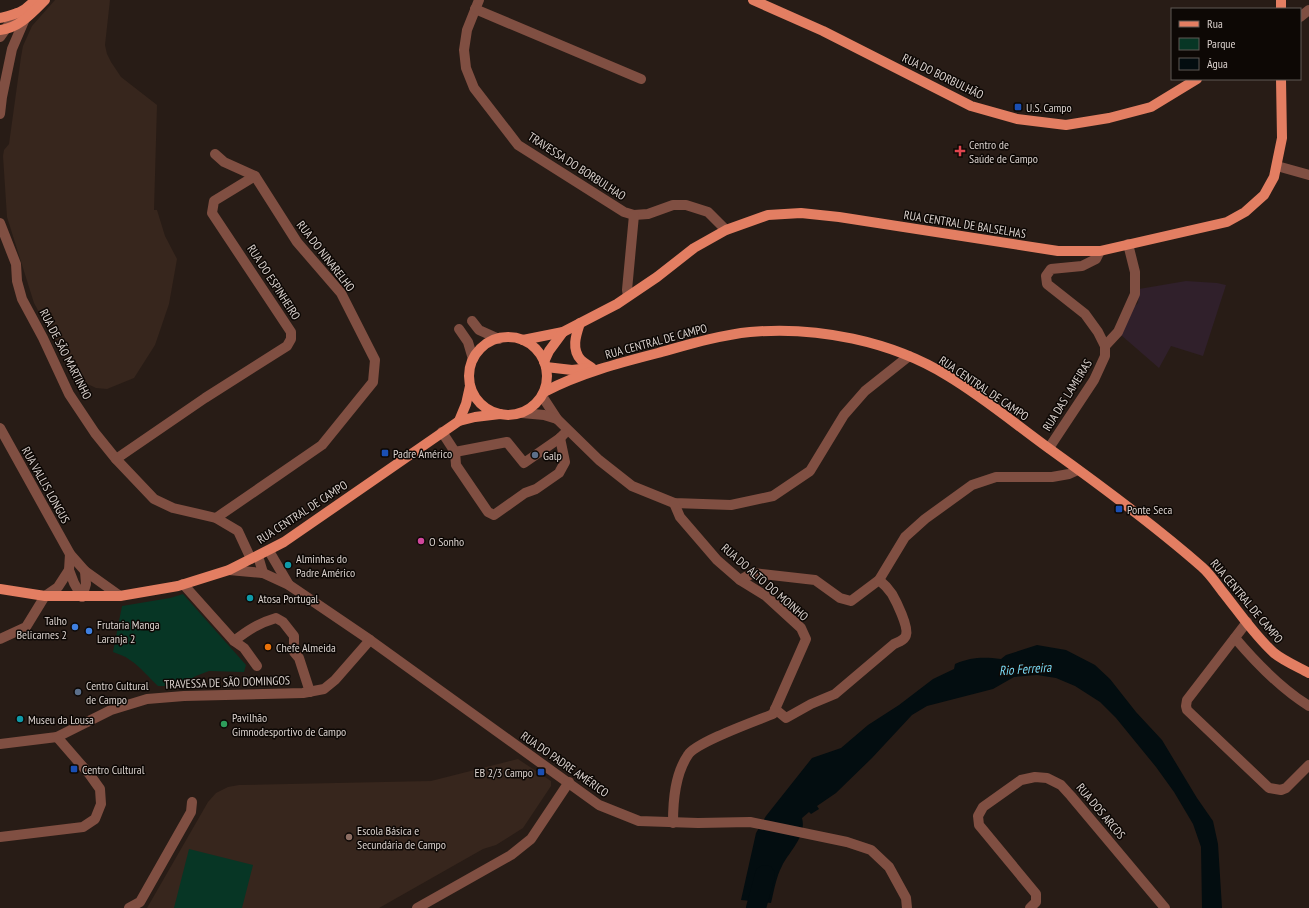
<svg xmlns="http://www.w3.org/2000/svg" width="1309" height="908" viewBox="0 0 1309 908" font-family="'PT Sans Narrow',sans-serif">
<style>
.built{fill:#37261d}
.industrial{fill:#30202b}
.green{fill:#073625}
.water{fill:#030d10}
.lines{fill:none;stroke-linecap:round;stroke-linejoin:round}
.river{stroke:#030d10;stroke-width:20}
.minor{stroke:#804f42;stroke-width:10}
.major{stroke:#e37e62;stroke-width:10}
.transit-dot{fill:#1a4fb4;stroke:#0d0805;stroke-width:1.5}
.health-dot{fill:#e0444e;stroke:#0d0805;stroke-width:1.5}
.service-dot{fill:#5c6f8a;stroke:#0d0805;stroke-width:1.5}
.hotel-dot{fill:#d1479c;stroke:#0d0805;stroke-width:1.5}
.culture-dot{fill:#0f9aa8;stroke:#0d0805;stroke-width:1.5}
.shop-dot{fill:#3f7fe0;stroke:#0d0805;stroke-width:1.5}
.food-dot{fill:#e8710a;stroke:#0d0805;stroke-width:1.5}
.leisure-dot{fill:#2e9e5b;stroke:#0d0805;stroke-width:1.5}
.education-dot{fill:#8d6e63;stroke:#0d0805;stroke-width:1.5}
.labels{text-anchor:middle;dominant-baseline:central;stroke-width:3;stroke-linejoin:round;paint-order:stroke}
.street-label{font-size:12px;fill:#dad1cd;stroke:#0d0805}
.poi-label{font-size:12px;fill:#dad1cd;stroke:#0d0805;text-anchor:start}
.water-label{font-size:13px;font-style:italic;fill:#79daf6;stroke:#0d0805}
</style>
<rect width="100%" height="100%" fill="#281c16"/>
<g class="built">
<polygon points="55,0 110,0 105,45 107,54 111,62 121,77 157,105 154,210 157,210 165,236 177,259 169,304 155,345 134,378 107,389 96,388 75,378 34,303 7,217 3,156 4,150 9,144 21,57 23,46 32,26"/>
<polygon points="518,759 551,781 551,786 523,828 496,845 483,849 379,908 147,908 208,802 216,793 228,787 239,785 431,781"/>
</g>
<polygon class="industrial" points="1186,281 1217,283 1226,285 1203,356 1171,346 1159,368 1121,335 1132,309 1138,303 1139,289"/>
<g class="green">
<path d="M183,594L246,665L244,672L209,671L196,676L179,686H158C149,678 141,667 130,660C125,656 118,654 113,652L122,606L170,598Z"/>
<polygon points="189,849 253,865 242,908 174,908"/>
</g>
<path class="water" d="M1037,645L1066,650L1095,665L1110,679L1136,712L1162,740L1197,798L1213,821L1218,844L1222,908H1202L1201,847L1193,824L1174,792L1156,767L1116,718L1100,702L1075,686L1056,678L1037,675L1014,677L993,689L927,706L912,715L872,758L836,793L817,806L819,809L811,814L809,812L802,818C807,836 789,852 782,866C776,877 774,891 771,903L741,900L756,833L766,816L812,758L841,748L868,725L899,705L933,679L954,669L955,664C972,657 983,657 1001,659L1006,655Z"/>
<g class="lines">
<polyline class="river" points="756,908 765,875"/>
<g class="minor">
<polyline points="479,0 467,30 464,50 466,68 474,88 518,145 624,212 634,215 648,214 673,205 686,205 708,212 726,230"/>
<polyline points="475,9 641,79"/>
<polyline points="1300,17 1309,10"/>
<polyline points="0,37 17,13"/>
<polyline points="0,114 2,97 12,49 24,21"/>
<polyline points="215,154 224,162 255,176 297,242 341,293 375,360 373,382 322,445 216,518"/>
<polyline points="1277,166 1309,175"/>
<polyline points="0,223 16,264 17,281 22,299 43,338 69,394 95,433 116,459 154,499 173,508 216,518 238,531 251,559"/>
<polyline points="628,296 627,290 634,215"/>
<polyline points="472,321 479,330 499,339"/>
<polyline points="459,329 468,342 473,359"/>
<polyline points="1105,346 1118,332 1135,294 1135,272 1128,244"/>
<polyline points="542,396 557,419 599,460 632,486 674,503 731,505 773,496 810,471 844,415 865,391 909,356"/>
<polyline points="522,413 544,415 557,419"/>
<polyline points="0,428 70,554 85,571 120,596"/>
<polyline points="442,432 455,452 507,442 524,463 560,438 564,434"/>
<polyline points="1049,448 1094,380 1105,356 1105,346 1098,332 1085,314 1047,284 1046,276 1051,269 1082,266 1096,259 1100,251"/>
<polyline points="455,452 456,465 488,512 494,515 525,493 536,489 559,473 565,462 560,438"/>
<polyline points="116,459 205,398 287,346 291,339 291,332 212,213 214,201 255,176"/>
<polyline points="269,551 289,585"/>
<polyline points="258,556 263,573"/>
<polyline points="69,570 74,583 82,597"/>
<polyline points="229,570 263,573 289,585 370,640 599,805 639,821 698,823 750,822 847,842 871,850 889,867 906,898 907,908"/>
<polyline points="740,580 753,573 815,580 840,598 851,601 879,580 905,537 925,519 972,485 996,477 1052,477 1069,474 1078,470"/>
<polyline points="183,584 234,641 244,648 257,666"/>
<polyline points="82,597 86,584 85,571"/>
<polyline points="1247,622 1187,700 1186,706 1187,710 1269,788 1281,790 1286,788 1309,765"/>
<path d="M1235,638C1257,664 1280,688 1309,706"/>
<polyline points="0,639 26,627 45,596 58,587 69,570 70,554"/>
<path d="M234,641C248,630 259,623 276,618L283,622L294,636V652L299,658L310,692"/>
<path d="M775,709L786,718L811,704L835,694L894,644C898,642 905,640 906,635C909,627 896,601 892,594C888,588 884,584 879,580"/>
<polyline points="0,744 57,737 111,710 147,699 184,696 303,693 324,689 335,680 370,640"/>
<path d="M673,823C673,800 675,774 688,755C696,742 756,721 773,714L806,639L801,628L766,596L740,580L717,560L680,517L674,503"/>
<polyline points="0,837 83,827 95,819 101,804 100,789 90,775 57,737"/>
<polyline points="129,908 140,902 191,812 192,802"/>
<polyline points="417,908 511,855 531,839 569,782"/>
<polyline points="1030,908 1036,902 1036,894 979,825 978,816 983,807 1021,780 1035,777 1047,778 1061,785 1071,796 1165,908"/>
</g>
<g class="major">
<polyline points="753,0 823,31 971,106 1017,119 1066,125 1109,118 1151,107 1197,79"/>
<polyline points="1281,9 1281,0"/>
<path d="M0,18C17,14 23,13 35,0"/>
<path d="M0,30C19,28 32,13 45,0"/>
<path d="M580,323C576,335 571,349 581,360C584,363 588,365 592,368"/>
<circle cx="508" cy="376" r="39"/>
<polyline points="523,340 563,332 617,304 657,277 694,248 726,230 768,215 801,213 839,217 1058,251 1100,251 1227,222 1245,212 1264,195 1274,177 1282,138 1281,79"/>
<polyline points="544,362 549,351 563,332"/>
<polyline points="546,367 572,370 590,368"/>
<path d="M544,392C580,373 619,363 658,353C687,345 720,335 750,332C816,326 892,341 948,376C983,397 1014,423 1047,447C1100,485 1153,524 1202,567C1210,574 1216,583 1222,591C1239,612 1254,635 1274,653C1284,661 1298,667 1309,673"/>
<polyline points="459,421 466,404 470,386"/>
<polyline points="0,589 45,596 120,596 178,586 229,570 284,542 459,421 475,417 500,414"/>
</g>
</g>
<g class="transit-dot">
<rect x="1014" y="103" width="8" height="8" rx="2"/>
<rect x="381" y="449" width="8" height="8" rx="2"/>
<rect x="1115" y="505" width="8" height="8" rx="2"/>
<rect x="70" y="765" width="8" height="8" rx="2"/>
<rect x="537" y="768" width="8" height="8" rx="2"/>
</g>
<path class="health-dot" d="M958 145h4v4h4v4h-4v4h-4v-4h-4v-4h4z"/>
<g class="service-dot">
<circle cx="535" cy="455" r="4"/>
<circle cx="78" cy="692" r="4"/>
</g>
<circle class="hotel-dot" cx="421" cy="541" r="4"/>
<g class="culture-dot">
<circle cx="288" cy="565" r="4"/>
<circle cx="250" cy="598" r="4"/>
<circle cx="20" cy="719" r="4"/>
</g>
<g class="shop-dot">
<circle cx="75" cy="627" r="4"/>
<circle cx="89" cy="631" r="4"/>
</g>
<circle class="food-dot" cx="268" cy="647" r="4"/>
<circle class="leisure-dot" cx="224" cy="724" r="4"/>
<circle class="education-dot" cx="349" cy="837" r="4"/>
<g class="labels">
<g class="street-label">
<text transform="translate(943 76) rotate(26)">RUA DO BORBULHÃO</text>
<text transform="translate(577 166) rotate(33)">TRAVESSA DO BORBULHAO</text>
<text transform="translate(965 224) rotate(9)">RUA CENTRAL DE BALSELHAS</text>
<text transform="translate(326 256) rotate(52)">RUA DO NINARELHO</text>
<text transform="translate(274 282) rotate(57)">RUA DO ESPINHEIRO</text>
<text transform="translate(656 341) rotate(-15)">RUA CENTRAL DE CAMPO</text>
<text transform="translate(66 354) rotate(63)">RUA DE SÃO MARTINHO</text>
<text transform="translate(984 388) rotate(34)">RUA CENTRAL DE CAMPO</text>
<text transform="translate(1067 395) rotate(-58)">RUA DAS LAMEIRAS</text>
<text transform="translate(46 485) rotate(61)">RUA VALLIS LONGUS</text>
<text transform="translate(302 512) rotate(-33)">RUA CENTRAL DE CAMPO</text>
<text transform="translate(765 582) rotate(41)">RUA DO ALTO DO MOINHO</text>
<text transform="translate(1247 601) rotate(50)">RUA CENTRAL DE CAMPO</text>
<text transform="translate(227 682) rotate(-2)">TRAVESSA DE SÃO DOMINGOS</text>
<text transform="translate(565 764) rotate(35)">RUA DO PADRE AMÉRICO</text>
<text transform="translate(1101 811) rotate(50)">RUA DOS ARCOS</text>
</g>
<g class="poi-label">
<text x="1026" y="107">U.S. Campo</text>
<text x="969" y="144">Centro de<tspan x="969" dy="14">Saúde de Campo</tspan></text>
<text x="393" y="453">Padre Américo</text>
<text x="543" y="455">Galp</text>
<text x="1127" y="509">Ponte Seca</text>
<text x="429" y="541">O Sonho</text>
<text x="296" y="558">Alminhas do<tspan x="296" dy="14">Padre Américo</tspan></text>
<text x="258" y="598">Atosa Portugal</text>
<text x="67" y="620" text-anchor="end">Talho<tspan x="67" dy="14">Belicarnes 2</tspan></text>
<text x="97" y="624">Frutaria Manga<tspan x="97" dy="14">Laranja 2</tspan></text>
<text x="276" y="647">Chefe Almeida</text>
<text x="86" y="685">Centro Cultural<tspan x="86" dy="14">de Campo</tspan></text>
<text x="232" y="717">Pavilhão<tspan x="232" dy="14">Gimnodesportivo de Campo</tspan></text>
<text x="28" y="719">Museu da Lousa</text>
<text x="82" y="769">Centro Cultural</text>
<text x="533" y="772" text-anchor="end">EB 2/3 Campo</text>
<text x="357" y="830">Escola Básica e<tspan x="357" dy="14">Secundária de Campo</tspan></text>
</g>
<g class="water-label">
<text transform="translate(1025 669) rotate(-4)">Rio Ferreira</text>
</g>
</g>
<rect x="1171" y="8" width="130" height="72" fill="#0d0805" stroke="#5f5855"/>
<rect x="1179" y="21" width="20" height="6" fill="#e37e62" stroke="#5f5855"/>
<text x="1207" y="28" font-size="12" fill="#dad1cd">Rua</text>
<rect x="1179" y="38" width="20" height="12" fill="#073625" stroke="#5f5855"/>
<text x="1207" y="48" font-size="12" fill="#dad1cd">Parque</text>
<rect x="1179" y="58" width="20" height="12" fill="#030d10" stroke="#5f5855"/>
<text x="1207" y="68" font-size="12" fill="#dad1cd">Água</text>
</svg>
